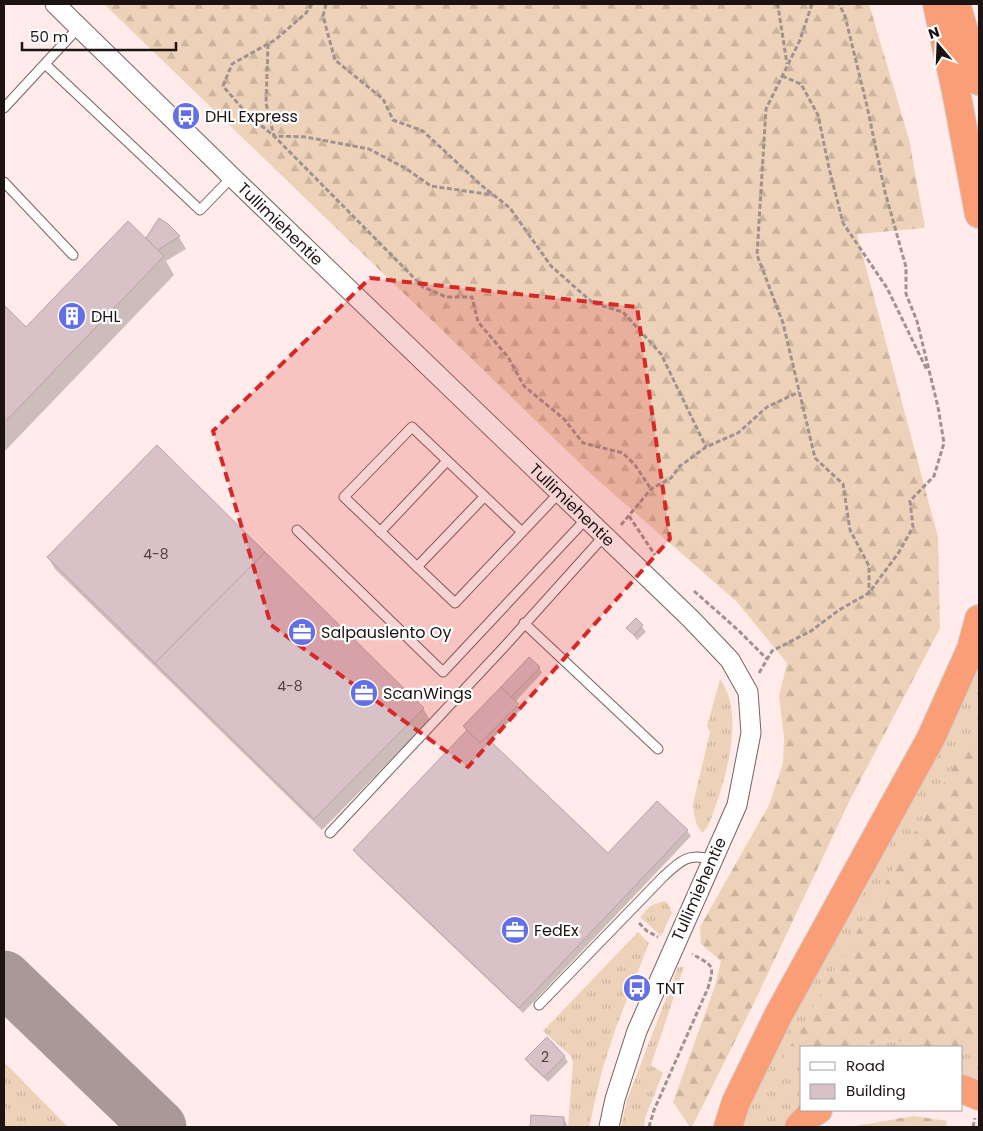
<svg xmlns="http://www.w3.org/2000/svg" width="983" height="1131" viewBox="0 0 983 1131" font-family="Poppins,sans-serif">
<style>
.grass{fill:url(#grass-tufts)}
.forest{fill:url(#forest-firs)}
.shadow{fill:#0003}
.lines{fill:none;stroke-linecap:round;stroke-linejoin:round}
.taxiway{stroke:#a89896;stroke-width:55}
.building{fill:#d8c1c7;stroke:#b9a3a8}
.lane-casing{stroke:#776260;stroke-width:11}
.street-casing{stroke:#776260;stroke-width:21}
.highway-casing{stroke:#d2d0d0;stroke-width:30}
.path{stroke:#a19290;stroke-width:3;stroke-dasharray:5 2.5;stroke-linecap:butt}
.lane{stroke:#fff;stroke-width:9}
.street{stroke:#fff;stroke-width:19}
.highway{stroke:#fa9e77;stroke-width:28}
.marked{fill:#d62828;fill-opacity:0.2;stroke:#d62828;stroke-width:4;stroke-dasharray:10 6;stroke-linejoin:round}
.labels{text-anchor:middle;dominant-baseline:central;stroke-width:4.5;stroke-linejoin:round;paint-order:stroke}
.number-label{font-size:14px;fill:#4b3f40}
.poi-label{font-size:16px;fill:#1c1413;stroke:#fff;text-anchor:start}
.street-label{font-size:16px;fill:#1c1413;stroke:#fff}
</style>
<defs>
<pattern id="grass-tufts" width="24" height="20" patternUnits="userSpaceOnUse" patternTransform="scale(1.25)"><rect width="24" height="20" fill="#edd2b9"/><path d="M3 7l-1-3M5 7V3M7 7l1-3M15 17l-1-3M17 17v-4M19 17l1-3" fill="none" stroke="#cbb39e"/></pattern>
<pattern id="forest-firs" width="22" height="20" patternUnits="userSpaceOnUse" patternTransform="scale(1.25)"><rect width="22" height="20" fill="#edd2b9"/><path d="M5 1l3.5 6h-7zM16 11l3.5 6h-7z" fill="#cbb39e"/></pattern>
</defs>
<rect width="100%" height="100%" fill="#ffebe9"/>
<g class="grass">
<polygon points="979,661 979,722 781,1063 802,1055 802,1107 783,1127 742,1127 768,1058 860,898 944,741 969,688"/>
<path d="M720,679C744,711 728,770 716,805C712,815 710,825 703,833C695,826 694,814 693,804L710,732L707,726Z"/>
<polygon points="664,901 668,903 672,913 661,936 640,917 650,906"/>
<polygon points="638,932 649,943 615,1030 602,1071 589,1127 568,1127 573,1062 571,1056 543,1031"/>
<polygon points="678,967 684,967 651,1065 663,1073 645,1118 644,1127 621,1127 627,1100"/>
<polygon points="899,1041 915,1047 843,1047"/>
<polygon points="979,1047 979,1083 962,1078 962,1053"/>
<polygon points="4,1062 65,1124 68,1127 4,1127"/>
</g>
<g class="forest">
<polygon points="104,4 869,4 909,139 925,228 857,234 938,537 940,628 849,802 753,1005 692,1127 690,1127 673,1102 715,986 721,961 701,944 700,927 769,805 783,763 784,737 779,696 787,663 737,602 592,475"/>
<polygon points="979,722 979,1047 962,1053 962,1047 915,1047 899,1041 843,1047 802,1047 802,1055 780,1064"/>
<polygon points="914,1116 947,1121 946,1127 849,1127"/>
</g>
<g class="shadow">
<polygon points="167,225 179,237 186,249 166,261 174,275 4,452 4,307 26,329 150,243 147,238"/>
<polygon points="48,557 423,708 430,720 322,830 55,569"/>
<polygon points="636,620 646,632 637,640 628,628"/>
<polygon points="539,667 542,673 515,702 521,710 489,742 608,855 657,803 687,831 691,836 523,1013 358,856 355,850 468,732 464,726"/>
<polygon points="564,1056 568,1062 548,1082 530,1065 527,1059"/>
<polygon points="532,1116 563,1118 567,1124 567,1127 531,1127"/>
</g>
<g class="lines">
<polyline class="taxiway" points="4,978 159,1127"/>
</g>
<g class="building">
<polygon points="159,218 168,224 180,236 158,250 146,238"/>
<polygon points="128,221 164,256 4,423 4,305 26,327"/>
<polygon points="157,445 265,552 155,663 47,557"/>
<polygon points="265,552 424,708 314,819 155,663"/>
<polygon points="636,618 643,625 634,635 626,628"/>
<polygon points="529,657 540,667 511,697 501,687"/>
<polygon points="501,687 519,704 480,743 463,726"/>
<polygon points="467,730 480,743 486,737 608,853 657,801 688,830 519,1008 353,850"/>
<polygon points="547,1037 565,1056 544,1077 525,1059"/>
<polygon points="531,1115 564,1117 564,1127 530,1127"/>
</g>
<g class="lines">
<defs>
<g id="lane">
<polyline points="45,64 200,210 232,177"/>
<polyline points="4,108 79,27"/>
<polyline points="4,182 73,255"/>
<polyline points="297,530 443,672 587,518"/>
<polyline points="380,532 447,461"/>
<polyline points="522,532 412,427 344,497 455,603 560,492"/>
<polyline points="417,567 484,497"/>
<polyline points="524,623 658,749"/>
<polyline points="330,833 505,646 604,536"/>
<path d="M539,1005L664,876C680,861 689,852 712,860"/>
</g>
<g id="street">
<path id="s1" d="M55,4L232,177L691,619L730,660L748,692L751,733L737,805L637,1031L615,1099L609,1127"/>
</g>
<g id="highway">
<polyline points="937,4 956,91 979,214"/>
<polyline points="956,4 979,81"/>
<polyline points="962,1089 979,1096"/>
<polyline points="728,1127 736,1102 779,1014 931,738 971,649 979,619"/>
<polyline points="799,1127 811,1114 818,1110"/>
</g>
</defs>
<use href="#lane" class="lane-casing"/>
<use href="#street" class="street-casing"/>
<use href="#highway" class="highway-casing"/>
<g class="path">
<polyline points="312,4 306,13 275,40 232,64 223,86 247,114 274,136 423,287 446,297 472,297 478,322 508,357 524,386 564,419 583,443 623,453 635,465 651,489"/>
<polyline points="326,4 323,16 335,60 383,99 393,120 423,131 481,185 510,208 551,266 593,303 623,312 661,354 706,447"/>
<polyline points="776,4 778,6 787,64"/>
<polyline points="812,4 800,40 766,109 757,255 783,323 815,458 843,484 850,530 869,566 869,593"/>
<polyline points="268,44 266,103 274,136 306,137 369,149 405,168 431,186 493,195"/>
<polyline points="782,76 801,84 818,115 829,168 843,223 887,288 927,370"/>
<polyline points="629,516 655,555"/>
<polyline points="621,525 651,489 671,478 680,466 706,447 738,433 767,407 799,392"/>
<polyline points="694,591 738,630 767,659"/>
<polyline points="759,673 772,651 811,631 839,610 869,593 899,552 913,527 910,501 934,476 944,443 938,407 917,321 906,294 906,267 885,192 867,106 845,16 839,4"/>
<polyline points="639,923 647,931 658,937"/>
<path d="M649,1127L654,1110L708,988C715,964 713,966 692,954"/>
<polyline points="973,1127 975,1118"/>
</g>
<use href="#lane" class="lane"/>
<use href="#street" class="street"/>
<use href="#highway" class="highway"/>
</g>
<path class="marked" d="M370,278L637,307L670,539L468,767L271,625L213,431Z"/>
<defs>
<symbol id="bus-disc" viewBox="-11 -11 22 22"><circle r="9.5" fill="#626fe7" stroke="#fff"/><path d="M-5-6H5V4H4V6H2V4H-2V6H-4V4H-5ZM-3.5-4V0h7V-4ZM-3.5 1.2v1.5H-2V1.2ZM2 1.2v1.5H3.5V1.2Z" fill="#fff"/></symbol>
<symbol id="building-disc" viewBox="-11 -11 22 22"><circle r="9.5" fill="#626fe7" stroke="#fff"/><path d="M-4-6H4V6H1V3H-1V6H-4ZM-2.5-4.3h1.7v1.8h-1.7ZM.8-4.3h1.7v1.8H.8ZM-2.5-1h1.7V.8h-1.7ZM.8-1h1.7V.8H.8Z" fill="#fff"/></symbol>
<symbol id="office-disc" viewBox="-11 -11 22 22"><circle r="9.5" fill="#626fe7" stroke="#fff"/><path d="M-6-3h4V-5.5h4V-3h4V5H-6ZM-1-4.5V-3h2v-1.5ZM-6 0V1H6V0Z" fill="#fff"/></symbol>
</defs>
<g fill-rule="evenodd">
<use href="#bus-disc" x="170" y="100" width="32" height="32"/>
<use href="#building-disc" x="56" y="300" width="32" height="32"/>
<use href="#office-disc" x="286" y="616" width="32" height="32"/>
<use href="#office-disc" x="348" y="677" width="32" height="32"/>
<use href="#office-disc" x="499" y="914" width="32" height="32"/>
<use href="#bus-disc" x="621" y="972" width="32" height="32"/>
</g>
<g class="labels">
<g class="number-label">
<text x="156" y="554">4-8</text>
<text x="290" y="686">4-8</text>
<text x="545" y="1057">2</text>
</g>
<g class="poi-label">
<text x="205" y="116">DHL Express</text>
<text x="91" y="316">DHL</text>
<text x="321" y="632">Salpauslento Oy</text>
<text x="383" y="693">ScanWings</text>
<text x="534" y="930">FedEx</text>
<text x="656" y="988">TNT</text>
</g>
<g class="street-label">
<text stroke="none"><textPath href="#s1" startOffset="315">Tullimiehentie</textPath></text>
<text stroke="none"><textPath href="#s1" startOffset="720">Tullimiehentie</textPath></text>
<text transform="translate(699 889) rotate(-66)">Tullimiehentie</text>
</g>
</g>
<rect width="983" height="1131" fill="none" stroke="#1c1413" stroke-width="10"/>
<rect x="800" y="1046" width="162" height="65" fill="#ffffff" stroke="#a4a1a1"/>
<rect x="810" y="1062" width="25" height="8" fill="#ffffff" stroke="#a4a1a1"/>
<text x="846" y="1071" font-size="15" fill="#1c1413">Road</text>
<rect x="810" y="1084" width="25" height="15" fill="#d8c1c7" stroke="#a4a1a1"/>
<text x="846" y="1096" font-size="15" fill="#1c1413">Building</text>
<g transform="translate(938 45) rotate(341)" stroke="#ffffff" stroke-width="4" paint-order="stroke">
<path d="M0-4L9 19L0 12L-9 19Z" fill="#1c1413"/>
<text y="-8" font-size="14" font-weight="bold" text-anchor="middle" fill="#1c1413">N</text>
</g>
<path d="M22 42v8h154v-8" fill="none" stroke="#1c1413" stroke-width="2.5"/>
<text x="30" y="42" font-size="15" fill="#1c1413" stroke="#ffffff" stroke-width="4" paint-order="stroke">50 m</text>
</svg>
